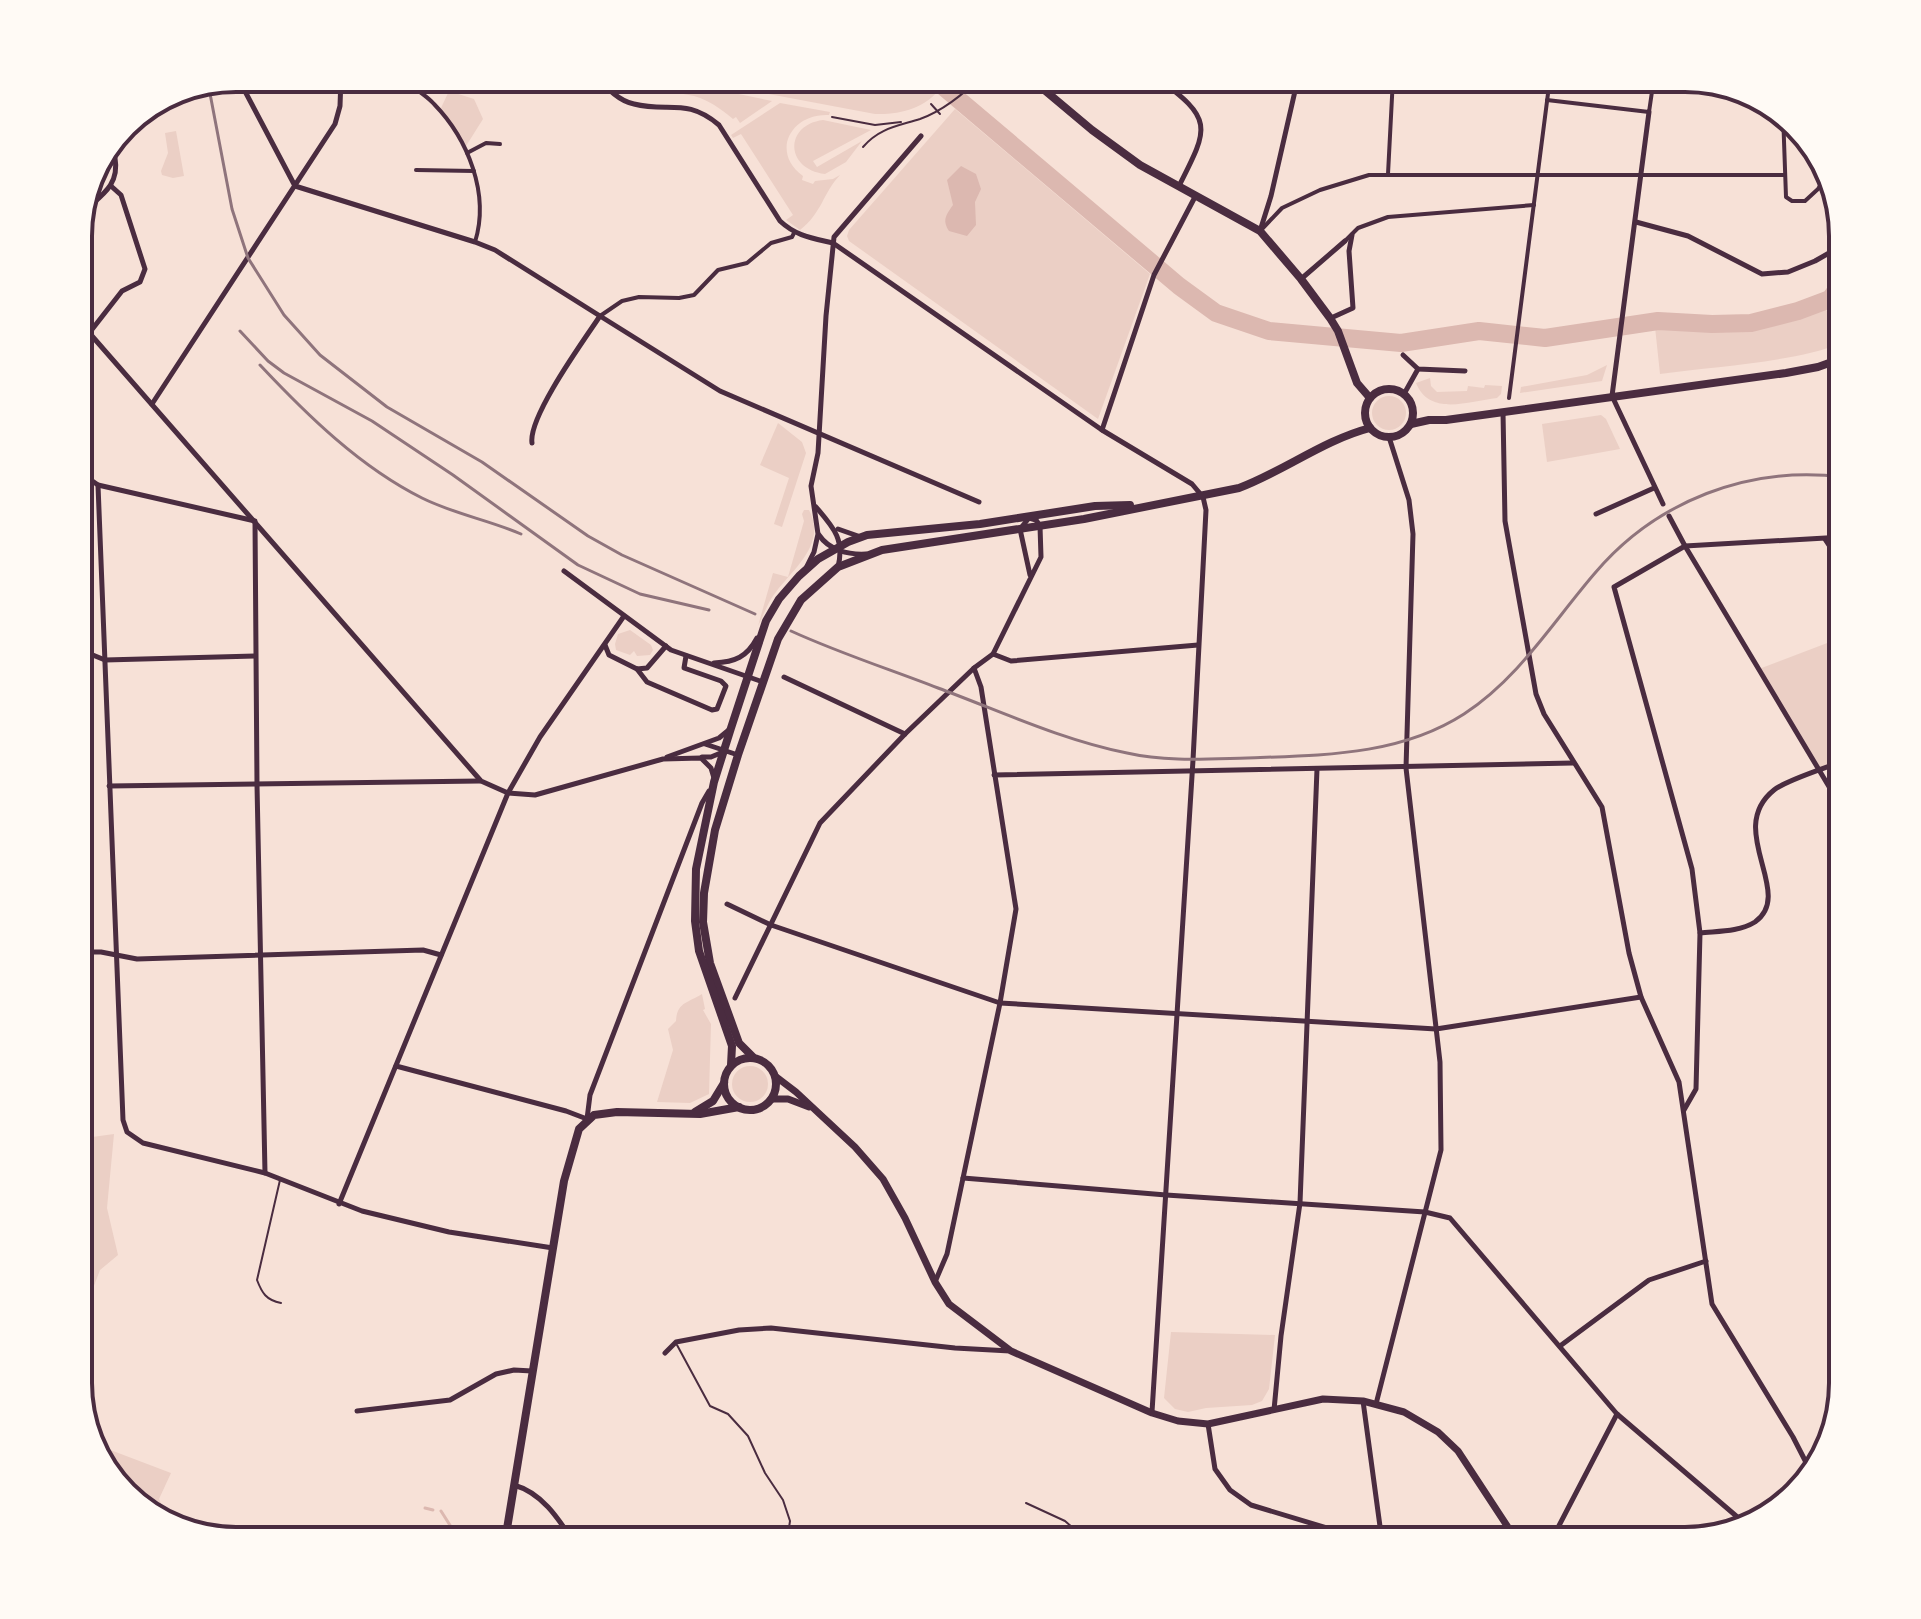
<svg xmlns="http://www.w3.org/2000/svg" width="1921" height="1619" viewBox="0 0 1921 1619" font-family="'DejaVu Sans',sans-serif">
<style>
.green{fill:#ebcfc5}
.water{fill:#dcb8b0}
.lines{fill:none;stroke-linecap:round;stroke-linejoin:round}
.stream{stroke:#dcb8b0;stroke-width:3}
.river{stroke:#dcb8b0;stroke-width:18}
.service{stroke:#4a2c40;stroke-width:2}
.pedestrian{stroke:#4a2c40;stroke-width:4}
.minor{stroke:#4a2c40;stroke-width:5}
.secondary{stroke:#4a2c40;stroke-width:7}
.primary{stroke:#4a2c40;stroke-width:8}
.rail{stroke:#8f747c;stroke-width:3}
.rim{fill:none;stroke:#4a2c40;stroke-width:4}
</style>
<rect width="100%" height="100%" fill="#f7e1d7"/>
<g class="green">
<path d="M614,78H661L772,101L740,123L736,117L733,119C721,109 709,100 694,96C666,89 636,100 614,78Z"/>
<path d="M683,78H926L941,87C927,108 899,115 875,114Z"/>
<polygon points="449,91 474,99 483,119 466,146 441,108"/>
<path d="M780,103L830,112L829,115C791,113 770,152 803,176L802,180L813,184L815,181L833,179L840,175C823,193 822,213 800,230L786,220L793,215L741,134L733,138L731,135Z"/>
<polygon points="955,109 1150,274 1098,419 849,241 847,236 849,230"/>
<path d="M823,120L871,130L813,161L817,167L862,141L846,162L825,174C785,169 784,125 823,120Z"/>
<polygon points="176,131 184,176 173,178 162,175 161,171 168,153 165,133"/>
<path d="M1824,308L1843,327V343C1790,363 1717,366 1660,374L1655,327L1747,331Z"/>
<polygon points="1607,365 1602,381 1520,393 1521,387 1587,375"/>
<path d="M1430,378L1431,386L1437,392L1467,391L1468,386L1484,388L1485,385L1502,386L1501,394L1497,398C1469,401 1430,417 1416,383Z"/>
<circle cx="1389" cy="413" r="17"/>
<polygon points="1601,415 1606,419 1620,449 1547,462 1542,424"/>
<polygon points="778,423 802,442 806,453 782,527 774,524 789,478 760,465"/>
<path d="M804,510H809C827,544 794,568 776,592C768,601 764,615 758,626L773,573L788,577L804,521L802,514Z"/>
<polygon points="630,630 651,645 653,650 650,655 637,656 634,651 630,655 616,650 615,644 618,634"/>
<polygon points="1843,637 1843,761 1820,771 1759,669"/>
<path d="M702,994L705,1009L703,1010L711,1024L709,1094L690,1103L657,1102L673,1050L668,1029L676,1021C677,1002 688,1003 702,994Z"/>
<circle cx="750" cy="1084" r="18"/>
<polygon points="114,1134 107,1208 118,1255 100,1270 78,1328 78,1139"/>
<polygon points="1171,1332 1275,1335 1269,1389 1262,1401 1252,1405 1206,1408 1188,1412 1175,1409 1164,1398"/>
<polygon points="92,1443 171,1473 159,1499 172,1527 131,1502 94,1453"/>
</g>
<path class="water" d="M961,166L976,174L981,189L975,202L976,225L967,236L949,231C942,220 946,215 953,205L947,180Z"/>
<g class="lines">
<g class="stream">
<polyline points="425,1508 433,1510"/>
<polyline points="441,1511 460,1541"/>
</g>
<polyline class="river" points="933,78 1179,286 1216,313 1269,331 1401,343 1479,331 1545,338 1658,321 1712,324 1751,323 1798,311 1830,299 1843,281"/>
<g class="service">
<polyline points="931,104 940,114"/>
<polyline points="832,117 875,125 901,122"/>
<path d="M863,147C879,128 898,126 920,119C940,112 965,94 978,78"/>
<path d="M280,1180L257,1280C262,1293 266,1300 281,1303"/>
<polyline points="677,1345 710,1406 728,1414 748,1436 765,1473 783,1500 790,1521 787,1541"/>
<polyline points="1026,1503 1065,1521 1088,1541"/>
</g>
<g class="pedestrian">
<path d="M399,78C411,86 425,94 434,104C468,139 490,194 475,242"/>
<polyline points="1547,100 1649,112 1654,78"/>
<polyline points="1783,113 1786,197 1792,201 1805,201 1818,189 1829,173"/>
<polyline points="467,153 486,143 500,144"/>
<polyline points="416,170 474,171"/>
<polyline points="1388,174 1393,78"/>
<polyline points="1262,229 1282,208 1320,190 1369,175 1784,175"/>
<polyline points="1345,241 1358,228 1388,217 1534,205"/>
<polyline points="600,316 622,301 639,297 679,298 694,295 718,270 747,263 771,243 792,237 794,233"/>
<polyline points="1509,398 1550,78"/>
</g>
<g class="minor">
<polyline points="238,78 295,186 475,242 495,250 600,316"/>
<path d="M598,78C608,89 619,101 634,104C668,113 686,97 719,125L780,221C796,236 812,238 833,243L1102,430L1192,484L1203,497L1206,510L1193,760L1152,1412"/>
<path d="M1157,78C1214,119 1209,127 1179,186"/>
<polyline points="1381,78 1393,81"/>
<polyline points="1649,112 1612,396 1663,504"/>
<path d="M82,213C100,196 120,186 115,158L105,151"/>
<polyline points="1636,222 1688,236 1762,274 1788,272 1815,261 1843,245"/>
<polyline points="1260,231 1271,196 1298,78"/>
<polyline points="1301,279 1345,241"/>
<polyline points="1331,318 1353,308 1349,251 1352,235"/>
<polyline points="78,320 481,781 508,793 535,795 663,759 701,758 711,768 714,778"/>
<polyline points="90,332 122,291 140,282 145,269 121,195 111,186"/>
<polyline points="1403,355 1418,369 1465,371"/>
<polyline points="1404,394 1418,369"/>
<polyline points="152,404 335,124 340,106 341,78"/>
<polyline points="1503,412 1505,521 1536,694 1544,714 1602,807 1629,953 1641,997 1679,1082 1712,1304 1793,1437 1812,1474"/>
<polyline points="1102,430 1154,275 1196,195"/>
<path d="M532,443C528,417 584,340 600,316L720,391L979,502"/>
<polyline points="78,471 98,485 255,521 257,785 265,1173"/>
<polyline points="98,485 123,1120 127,1132 143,1143 265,1173 362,1211 449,1232 553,1248"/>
<path d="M816,507C833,527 845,539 838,567"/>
<polyline points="1596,514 1654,488"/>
<polyline points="1669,516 1685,546 1843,810"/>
<polyline points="838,529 858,536"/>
<path d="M819,535C829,550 848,555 866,554"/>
<polyline points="1825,539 1843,566"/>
<polyline points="807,566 814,552 818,534 811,486 818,453 826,316 834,237 921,136"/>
<polyline points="564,571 671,650 763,682"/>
<polyline points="605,645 609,655 637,669 647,668 666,646"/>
<polyline points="78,649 105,660 255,656"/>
<polyline points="993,654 1011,661 1198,645"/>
<path d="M714,663C735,662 747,657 757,638"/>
<polyline points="637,669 647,682 712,710 717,709 726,686 721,681 684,668 686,656"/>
<polyline points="784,677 905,734"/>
<polyline points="705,744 738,755"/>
<polyline points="667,757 719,738 730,729"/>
<polyline points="702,757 711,757 723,752"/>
<polyline points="994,775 1573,763"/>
<polyline points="109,786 480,781"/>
<polyline points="727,904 771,925 1000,1003 1436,1029 1641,997"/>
<path d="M1700,933C1717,931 1739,932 1755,922C1796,893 1724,830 1774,790C1786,780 1826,768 1843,761"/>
<polyline points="78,952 101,952 137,959 423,950 441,955"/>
<polyline points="735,998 820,823 905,734 974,668 993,654 1041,557 1040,526 1036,520 1029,518 1020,529 1030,575"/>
<polyline points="396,1066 566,1111 587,1119 590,1095 702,803 709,791"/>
<polyline points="1684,1110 1696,1089 1700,933 1692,869 1614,587 1685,546 1843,537"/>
<polyline points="963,1178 1166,1195 1425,1212 1450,1218 1617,1414 1749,1527"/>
<polyline points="339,1204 508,793 540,737 624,616"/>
<polyline points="935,1282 947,1254 1000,1003 1016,909 981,687 974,668"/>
<polyline points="1560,1346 1649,1280 1706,1261"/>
<polyline points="665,1353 676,1342 739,1330 771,1328 955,1348 1010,1351"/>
<polyline points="1363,1401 1382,1541"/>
<polyline points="1376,1404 1441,1150 1440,1062 1406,768 1413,534 1409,500 1389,437"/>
<polyline points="1274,1410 1281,1336 1300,1203 1317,769"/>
<polyline points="357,1411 450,1400 496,1374 514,1370 532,1371"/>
<polyline points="1208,1424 1215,1469 1230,1490 1251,1505 1370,1541"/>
<path d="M514,1485C542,1493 558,1518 573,1541"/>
<polyline points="1551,1541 1617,1414"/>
</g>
<g class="secondary">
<polyline points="775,1076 796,1092 855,1147 883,1179 905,1218 935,1282 949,1304 1011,1351 1152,1413 1178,1421 1208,1424 1323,1399 1363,1401 1404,1412 1438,1432 1458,1451 1517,1541"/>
<polyline points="771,1099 788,1099 809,1107"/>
</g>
<g class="primary">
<polyline points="1030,78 1092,130 1140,165 1260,231 1301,279 1330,318 1338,331 1357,383 1370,398"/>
<circle cx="1389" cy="413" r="24"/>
<polyline points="1411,424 1429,420 1446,420 1786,373 1818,367 1843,358"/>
<circle cx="750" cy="1084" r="26"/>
<path d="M754,1058L739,1043L710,963L703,922L704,893L715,830L738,755L778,639L801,600L838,567L882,550L1084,519L1239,488C1284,471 1324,440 1370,428"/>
<polyline points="731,1065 732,1046 699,951 695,921 696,869 714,782 731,728 766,621 779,599 799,576 818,559 848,542 867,535 980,524 1095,506 1130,505"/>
<polyline points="695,1112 713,1101 724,1083"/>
<polyline points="505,1541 564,1181 579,1129 594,1115 617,1112 700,1114 739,1107"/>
</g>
<g class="rail">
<polyline points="208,83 232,209 248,258 284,315 320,355 387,407 482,462 588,536 622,555 755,614"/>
<polyline points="240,331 268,361 284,373 372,421 453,475 578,565 640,594 709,610"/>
<path d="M260,365C307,415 360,467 422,498C454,514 489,520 521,534"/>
<path d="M791,631C839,653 889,669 938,688C1000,711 1062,740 1127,753C1166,762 1207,759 1247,758C1322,755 1399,756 1464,714C1519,678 1552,623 1595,573C1656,501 1749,465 1843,477"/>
</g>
</g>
<path d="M0 0H1921V1619H0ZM236 92H1685A144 144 0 0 1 1829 236V1383A144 144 0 0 1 1685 1527H236A144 144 0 0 1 92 1383V236A144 144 0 0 1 236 92Z" fill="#fffaf5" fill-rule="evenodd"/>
<path class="rim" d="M236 92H1685A144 144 0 0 1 1829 236V1383A144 144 0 0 1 1685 1527H236A144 144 0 0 1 92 1383V236A144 144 0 0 1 236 92Z"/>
</svg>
